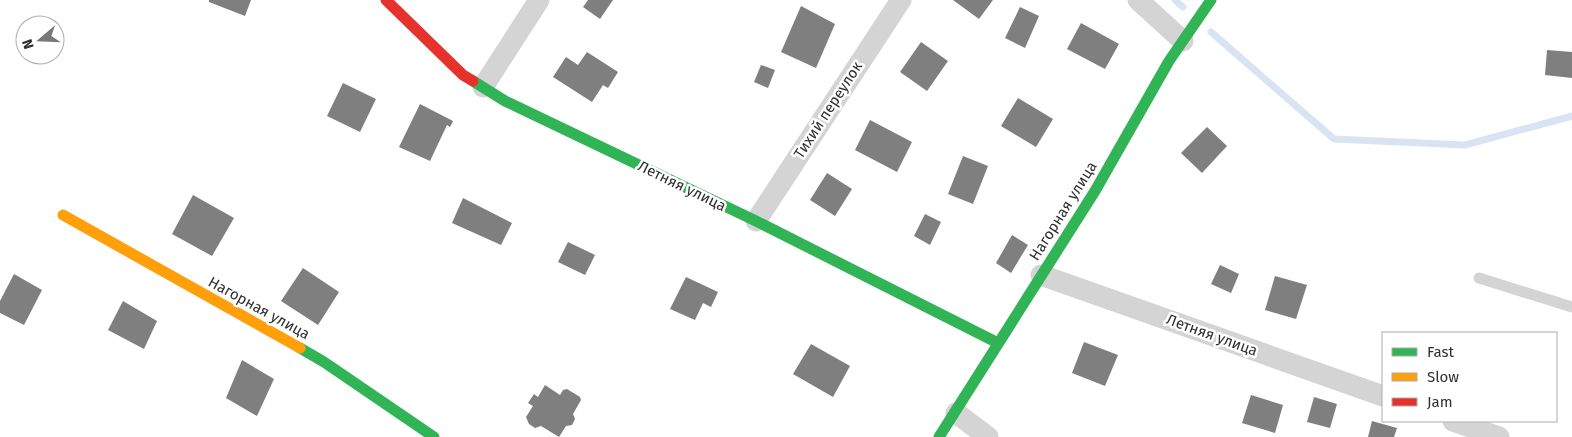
<svg xmlns="http://www.w3.org/2000/svg" width="1572" height="437" viewBox="0 0 1572 437" font-family="'Fira Sans',sans-serif">
<style>
.lines{fill:none;stroke-linecap:round;stroke-linejoin:round}
.stream{stroke:#d9e4f2;stroke-width:7}
.building{fill:#7f7f7f}
.lane{stroke:#d4d4d4;stroke-width:11}
.street{stroke:#d4d4d4;stroke-width:21}
.fast{stroke:#30b455;stroke-width:11}
.slow{stroke:#ff9f0a;stroke-width:11}
.jam{stroke:#e5322d;stroke-width:11}
.labels{text-anchor:middle;dominant-baseline:central;stroke-width:5;stroke-linejoin:round;paint-order:stroke}
.street-label{font-size:15px;fill:#2f2f2f;stroke:#fff}
</style>
<rect width="100%" height="100%" fill="#fff"/>
<g class="lines">
<g class="stream">
<polyline points="1175,0 1183,7"/>
<polyline points="1211,32 1334,139 1465,145 1572,116"/>
</g>
</g>
<g class="building">
<polygon points="209,0 251,0 245,16 209,2"/>
<polygon points="588,0 613,0 600,19 583,7"/>
<polygon points="953,0 993,0 979,19"/>
<polygon points="801,6 835,24 816,68 781,52"/>
<polygon points="1020,7 1039,16 1025,48 1005,38"/>
<polygon points="1081,23 1119,44 1105,69 1067,49"/>
<polygon points="921,42 948,61 927,91 900,72"/>
<polygon points="1547,50 1572,52 1572,78 1545,75"/>
<polygon points="587,52 618,72 608,88 603,85 592,102 553,77 566,57 578,65"/>
<polygon points="761,65 775,70 768,88 754,82"/>
<polygon points="343,83 376,99 360,132 327,116"/>
<polygon points="1018,98 1053,119 1036,147 1001,126"/>
<polygon points="420,104 453,121 450,127 447,125 430,161 399,147"/>
<polygon points="870,120 912,142 897,172 855,150"/>
<polygon points="1207,127 1227,146 1202,173 1181,153"/>
<polygon points="963,156 988,166 973,204 948,194"/>
<polygon points="827,173 852,189 835,216 810,200"/>
<polygon points="193,195 234,218 212,256 172,234"/>
<polygon points="463,198 512,223 501,245 452,223"/>
<polygon points="925,214 941,222 930,245 914,236"/>
<polygon points="1012,235 1028,245 1011,273 996,263"/>
<polygon points="568,242 595,255 585,275 558,262"/>
<polygon points="1220,265 1239,274 1231,293 1211,284"/>
<polygon points="303,268 339,292 318,325 281,301"/>
<polygon points="14,274 42,290 24,325 0,313 0,301"/>
<polygon points="1275,276 1307,285 1296,319 1265,310"/>
<polygon points="686,277 718,292 711,307 703,303 695,320 670,309"/>
<polygon points="123,301 157,321 144,349 108,330"/>
<polygon points="1084,342 1118,355 1105,386 1072,373"/>
<polygon points="811,344 850,366 833,397 793,374"/>
<polygon points="242,360 274,379 257,416 226,398"/>
<polygon points="545,385 560,395 563,390 567,389 580,397 581,400 573,414 575,419 572,425 566,426 559,437 541,426 535,428 529,424 526,417 533,406 528,403 534,394 538,397"/>
<polygon points="1251,395 1283,405 1275,433 1242,423"/>
<polygon points="1314,397 1337,404 1330,428 1307,422"/>
<polygon points="1372,421 1397,428 1394,437 1368,437"/>
</g>
<g class="lines">
<polyline class="lane" points="1479,278 1572,307"/>
<g class="street">
<polyline points="1138,0 1183,41"/>
<polyline points="483,87 539,0"/>
<polyline points="756,221 901,0"/>
<polyline points="1041,275 1383,396"/>
<polyline points="956,413 988,437"/>
<polyline points="1453,421 1499,437"/>
</g>
<g class="fast">
<polyline points="473,81 505,101 756,221 998,343"/>
<polyline points="300,348 324,362 434,437"/>
<polyline points="939,437 1095,191 1169,61 1211,0"/>
</g>
<polyline class="slow" points="63,215 300,348"/>
<polyline class="jam" points="386,0 463,75 473,81"/>
</g>
<g class="labels">
<g class="street-label">
<text transform="translate(828 110) rotate(-57)">Тихий переулок</text>
<text transform="translate(682 186) rotate(26)">Летняя улица</text>
<text transform="translate(1063 211) rotate(-58)">Нагорная улица</text>
<text transform="translate(259 308) rotate(29)">Нагорная улица</text>
<text transform="translate(1212 335) rotate(20)">Летняя улица</text>
</g>
</g>
<rect x="1382" y="332" width="175" height="90" fill="#ffffff" stroke="#acacac"/>
<rect x="1392" y="348" width="25" height="8" fill="#30b455" stroke="#acacac"/>
<text x="1427" y="357" font-size="15" fill="#2f2f2f">Fast</text>
<rect x="1392" y="373" width="25" height="8" fill="#ff9f0a" stroke="#acacac"/>
<text x="1427" y="382" font-size="15" fill="#2f2f2f">Slow</text>
<rect x="1392" y="398" width="25" height="8" fill="#e5322d" stroke="#acacac"/>
<text x="1427" y="407" font-size="15" fill="#2f2f2f">Jam</text>
<g transform="translate(40 40) rotate(251)"><circle r="24" fill="#ffffff" stroke="#acacac"/>
<path d="M0-4L9 19L0 12L-9 19Z" fill="#787878"/>
<text y="-8" font-size="14" font-weight="bold" text-anchor="middle" fill="#2f2f2f">N</text>
</g>
</svg>
